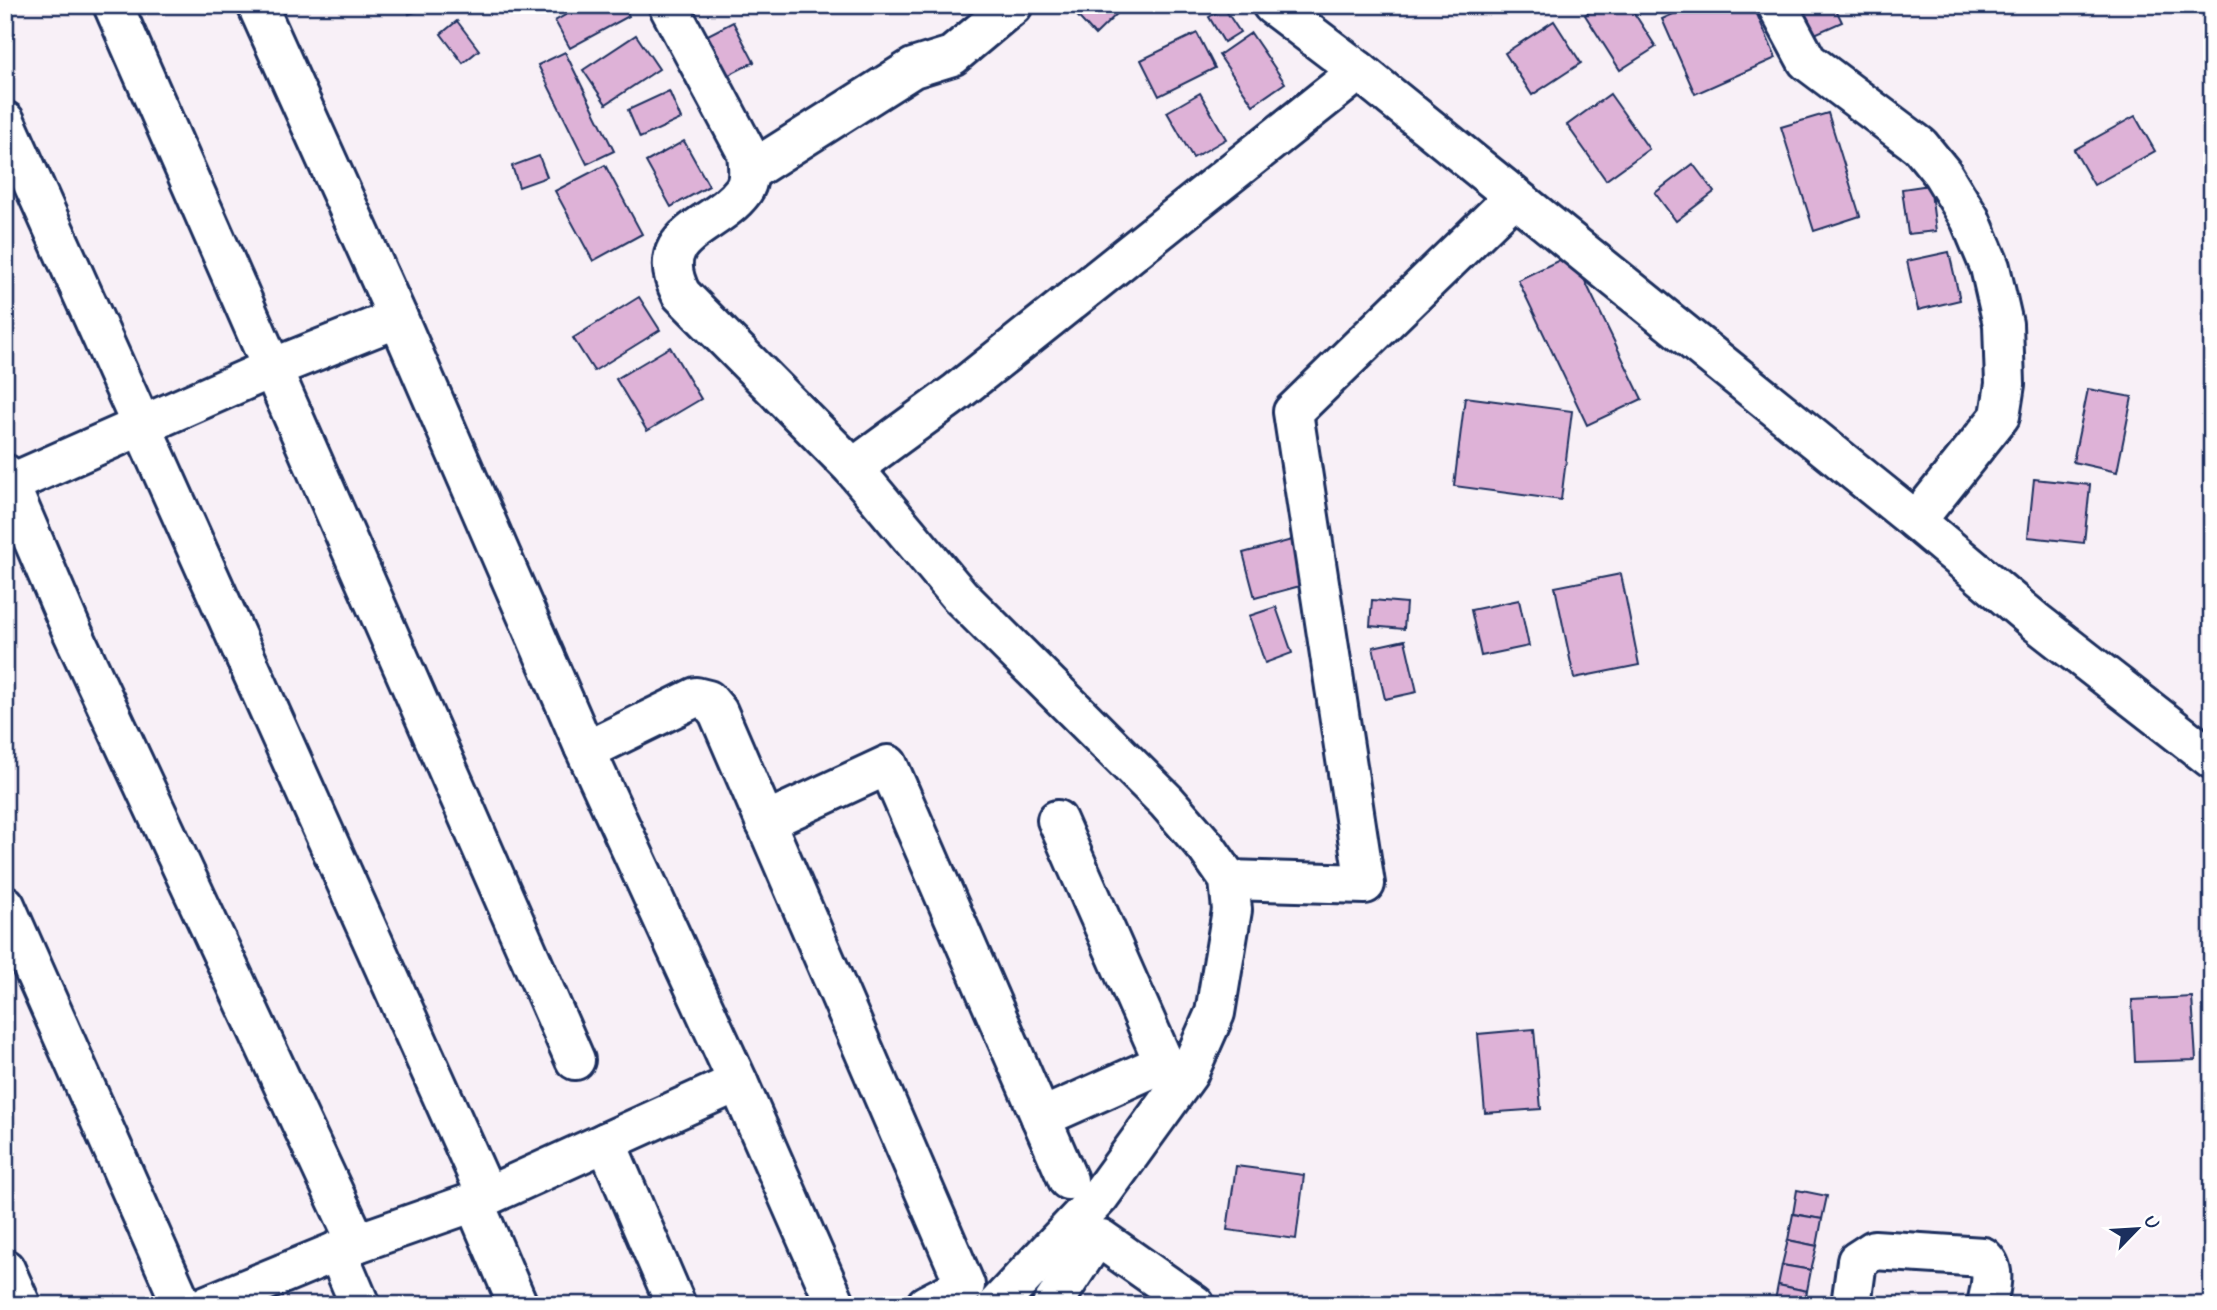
<svg xmlns="http://www.w3.org/2000/svg" width="2217" height="1310" viewBox="0 0 2217 1310" font-family="Mynerve,sans-serif">
<style>
.building{fill:#deb2d7;stroke:#1b2f5e;stroke-width:2}
.lines{fill:none;stroke-linecap:round;stroke-linejoin:round}
.street-casing{stroke:#1b2f5e;stroke-width:44}
.street{stroke:#fff;stroke-width:38}
</style>
<rect width="100%" height="100%" fill="#f8f0f7"/>
<filter id="ink" filterUnits="userSpaceOnUse"><feTurbulence type="fractalNoise" baseFrequency=".0143" numOctaves="2"/><feDisplacementMap in="SourceGraphic" scale="14" xChannelSelector="R" yChannelSelector="G"/><feConvolveMatrix kernelMatrix="1 2 1 2 8 2 1 2 1" color-interpolation-filters="sRGB"/></filter>
<g filter="url(#ink)">
<g class="building">
<polygon points="406,5 437,5 409,14"/>
<polygon points="583,5 624,5 629,16 570,48 555,21"/>
<polygon points="1075,5 1126,5 1095,35 1071,9"/>
<polygon points="1600,5 1629,5 1656,47 1620,70 1585,15"/>
<polygon points="1693,5 1753,5 1776,58 1695,94 1662,19"/>
<polygon points="1783,5 1834,5 1842,22 1799,41"/>
<polygon points="1224,8 1240,32 1224,42 1209,17"/>
<polygon points="457,21 479,50 463,63 441,34"/>
<polygon points="1554,21 1581,63 1532,95 1505,53"/>
<polygon points="733,22 754,62 723,78 702,38"/>
<polygon points="1197,33 1215,68 1159,96 1141,60"/>
<polygon points="1251,33 1285,83 1253,105 1219,55"/>
<polygon points="636,35 659,69 606,104 583,70"/>
<polygon points="565,52 614,151 587,164 538,65"/>
<polygon points="669,91 681,119 640,138 628,110"/>
<polygon points="1200,93 1226,139 1193,158 1167,112"/>
<polygon points="1610,94 1649,149 1606,180 1567,125"/>
<polygon points="1828,113 1860,216 1814,231 1781,127"/>
<polygon points="2135,116 2155,151 2094,185 2074,150"/>
<polygon points="684,141 709,186 671,207 646,162"/>
<polygon points="539,156 547,177 519,187 512,166"/>
<polygon points="1693,164 1714,192 1676,221 1655,193"/>
<polygon points="605,165 642,234 593,261 555,191"/>
<polygon points="1930,185 1936,231 1908,234 1902,189"/>
<polygon points="1949,252 1960,300 1918,310 1907,261"/>
<polygon points="1572,254 1642,399 1587,425 1518,280"/>
<polygon points="639,297 660,330 594,371 573,338"/>
<polygon points="670,347 701,399 647,431 616,379"/>
<polygon points="2088,389 2132,397 2117,472 2073,462"/>
<polygon points="1465,397 1572,411 1561,500 1454,486"/>
<polygon points="2034,479 2090,485 2084,543 2028,537"/>
<polygon points="1303,537 1315,582 1255,598 1243,553"/>
<polygon points="1621,574 1639,665 1574,678 1555,587"/>
<polygon points="1372,600 1406,603 1404,629 1370,626"/>
<polygon points="1519,600 1529,646 1481,656 1471,610"/>
<polygon points="1276,607 1292,653 1265,663 1249,616"/>
<polygon points="1405,640 1417,692 1385,699 1373,647"/>
<polygon points="2192,997 2196,1060 2135,1062 2132,1000"/>
<polygon points="1534,1029 1541,1109 1485,1113 1478,1034"/>
<polygon points="1236,1166 1304,1175 1296,1239 1227,1230"/>
<polygon points="1797,1190 1827,1196 1822,1219 1793,1214"/>
<polygon points="1793,1214 1822,1219 1817,1246 1788,1240"/>
<polygon points="1788,1240 1817,1246 1811,1270 1782,1265"/>
<polygon points="1782,1265 1811,1270 1807,1291 1778,1285"/>
<polygon points="1778,1285 1807,1291 1805,1305 1774,1305"/>
</g>
<g class="lines">
<defs>
<g id="street">
<polyline points="113,5 575,1060"/>
<path d="M668,5L747,153C748,165 751,180 743,191C714,230 650,232 681,294L853,468L960,596L1167,802L1206,847L1229,880L1232,910L1215,1013L1188,1074L1099,1197L997,1305"/>
<polyline points="1272,5 1359,71 1916,521 2036,622 2212,759"/>
<polyline points="1777,5 1807,61 1920,146 1942,173 1970,219 1990,267 2003,324 2005,384 2000,416 1916,521"/>
<polyline points="5,121 487,1196"/>
<polyline points="749,172 913,68 952,56 1013,5"/>
<polyline points="398,318 584,747 600,744 696,697 708,700 718,712 965,1285 926,1305"/>
<polyline points="853,468 957,392 1359,71"/>
<polyline points="5,474 72,631 357,1243 474,1202 738,1082"/>
<polyline points="5,486 270,369 398,318 257,5"/>
<polyline points="584,747 738,1082 836,1305"/>
<polyline points="765,822 888,765 1068,1180"/>
<polyline points="1229,880 1365,884 1293,412 1514,197"/>
<polyline points="5,905 182,1305"/>
<polyline points="1041,1118 1164,1063 1057,820"/>
<polyline points="606,1142 676,1305"/>
<polyline points="474,1202 518,1305"/>
<polyline points="337,1251 360,1305"/>
<polyline points="5,1269 21,1305"/>
<polyline points="207,1305 357,1243"/>
<polyline points="1052,1305 1090,1247 1101,1239 1195,1305"/>
<path d="M1851,1305L1857,1261L1874,1250L1983,1257C1997,1270 1990,1288 1987,1305"/>
</g>
</defs>
<use href="#street" class="street-casing"/>
<use href="#street" class="street"/>
</g>
</g>
<rect width="2217" height="1310" fill="none" stroke="#fff" stroke-width="28"/>
<rect x="14" y="14" width="2189" height="1282" fill="none" stroke="#1b2f5e" stroke-width="2.5" filter="url(#ink)"/>
<g transform="translate(2137 1229) rotate(65)" stroke="#ffffff" stroke-width="5" paint-order="stroke">
<path d="M0-5L12 26L0 18L-12 26Z" fill="#1b2f5e"/>
<text y="-10" font-size="19" font-weight="bold" text-anchor="middle" fill="#1b2f5e">U</text>
</g>
</svg>
